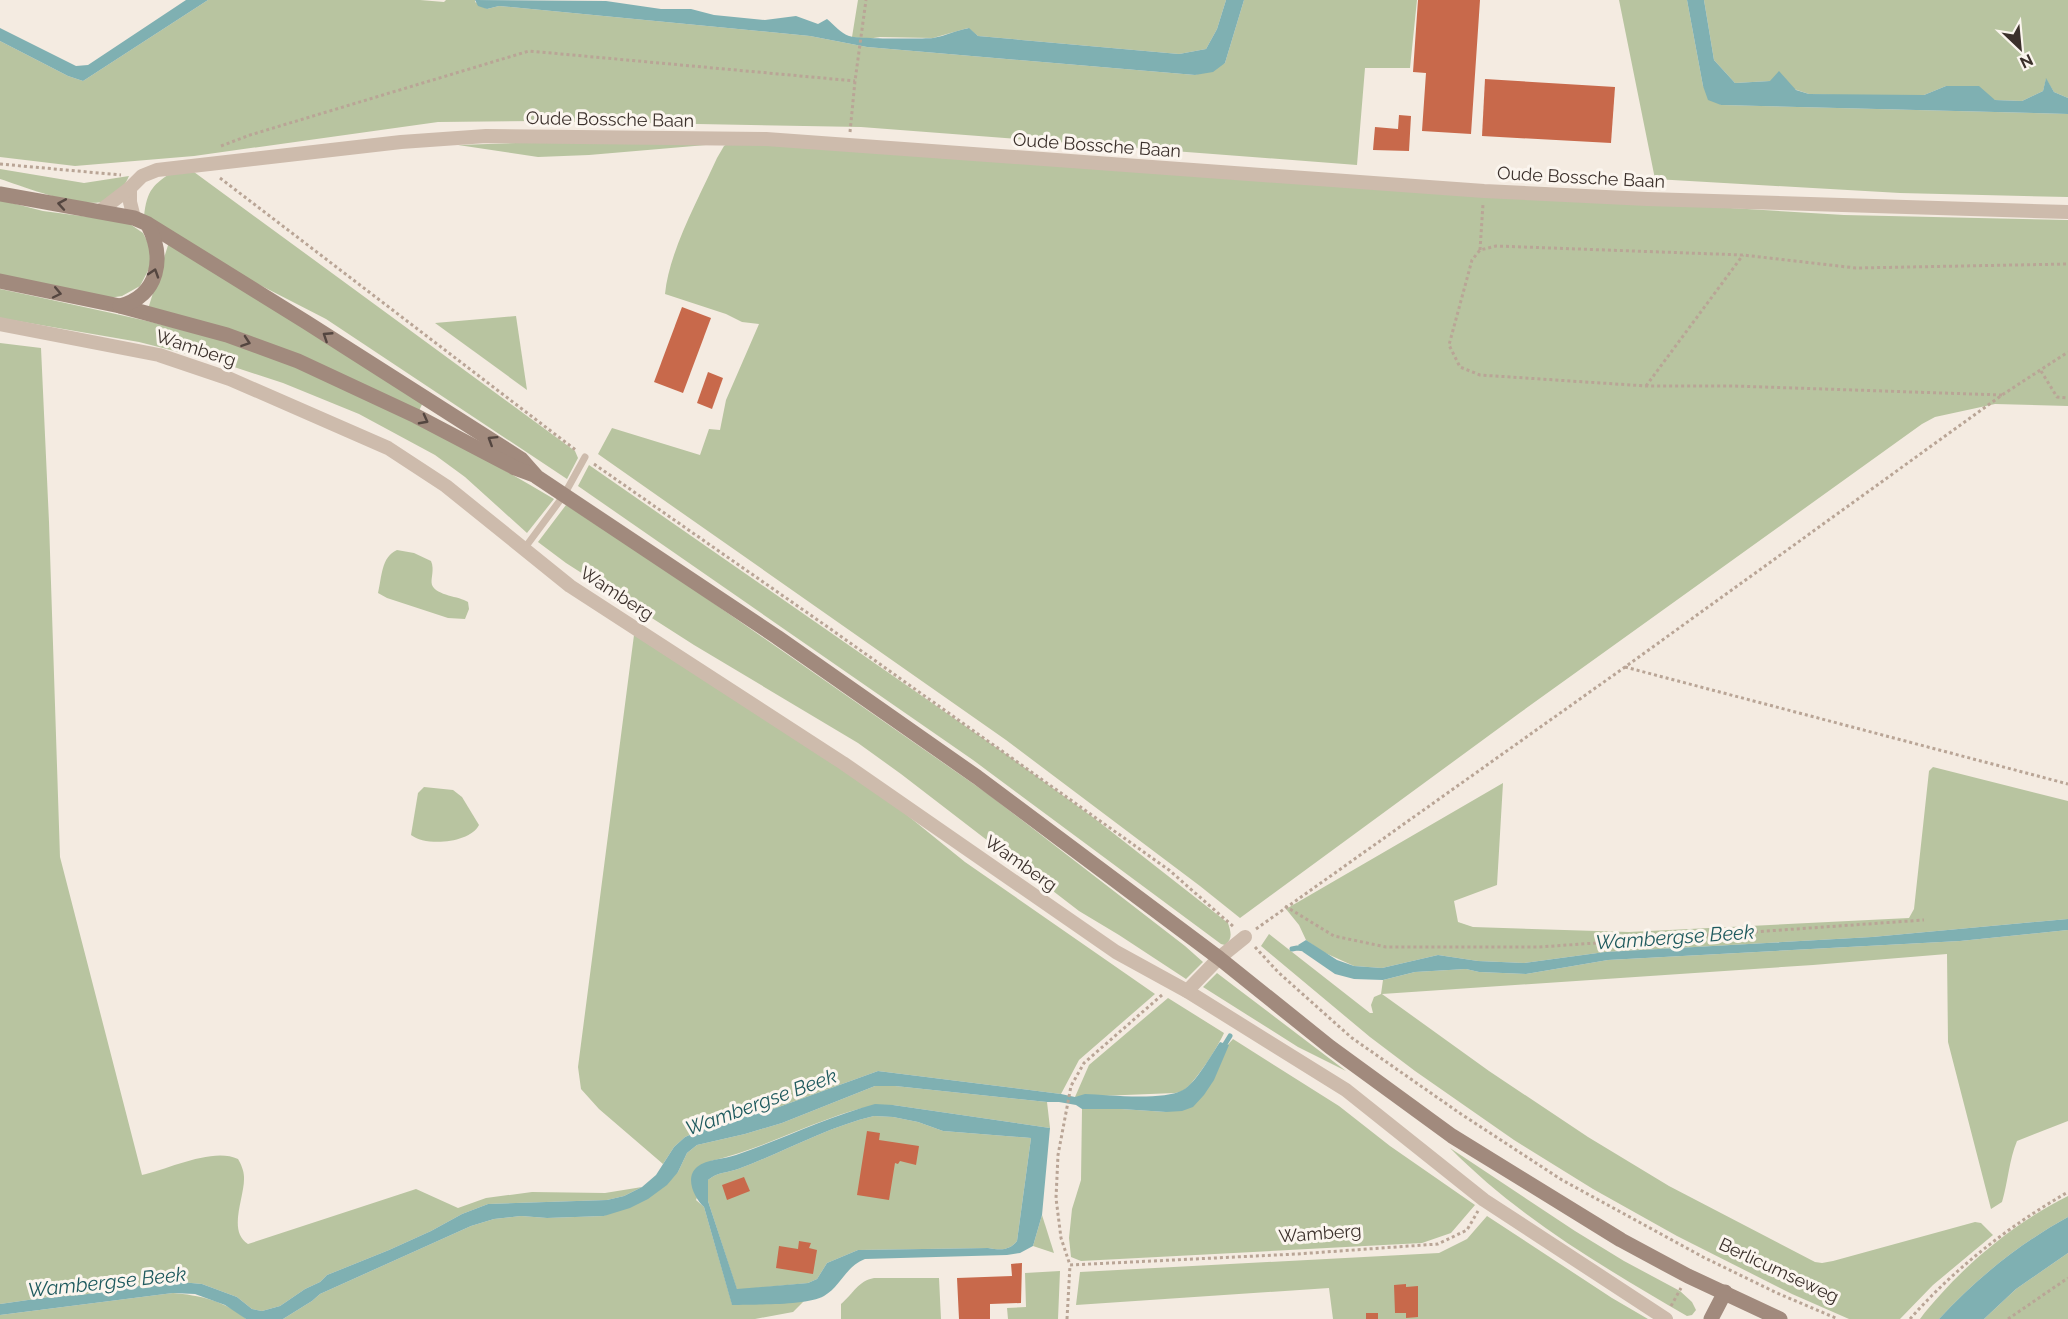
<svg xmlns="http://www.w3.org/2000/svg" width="2068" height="1319" viewBox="0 0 2068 1319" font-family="Raleway,sans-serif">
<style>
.green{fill:#b8c4a0}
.water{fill:#7fb0b2;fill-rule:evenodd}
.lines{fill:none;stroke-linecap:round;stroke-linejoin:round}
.stream{stroke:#7fb0b2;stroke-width:5}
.building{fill:#c8694b}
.path{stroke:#b9a596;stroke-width:3;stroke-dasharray:3 3;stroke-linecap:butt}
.lane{stroke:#cdbbac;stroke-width:7}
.street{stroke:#cdbbac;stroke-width:14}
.secondary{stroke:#a18a7d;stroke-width:15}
.oneway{stroke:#544640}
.labels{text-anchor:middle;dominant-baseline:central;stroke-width:6;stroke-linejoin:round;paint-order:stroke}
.street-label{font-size:18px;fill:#3b302b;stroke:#fbf5ee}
.water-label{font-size:20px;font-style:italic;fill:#1f5a5e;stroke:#fbf5ee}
</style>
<rect width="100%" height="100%" fill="#f4ebe1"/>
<g class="green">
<polygon points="208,0 420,0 444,2 446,0 475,0 475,2 487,9 499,6 810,36 867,47 1195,75 1225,63 1244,0 1417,0 1410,68 1365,68 1357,165 861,127 538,121 438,122 194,156 75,166 0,157 0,41 68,76 83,81"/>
<polygon points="858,0 1226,0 1217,29 1206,49 1179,54 978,36 968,28 933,38 880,37 867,39 852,37"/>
<polygon points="1619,0 1687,0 1703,86 1721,105 2068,114 2068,197 1900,193 1655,179"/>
<polygon points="1704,0 2068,0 2068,98 2054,92 2046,79 2043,91 2022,101 1995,100 1946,86 1924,95 1834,95 1809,94 1770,81 1735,83 1714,60"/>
<path d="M733,140L1466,192L1844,215L2068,220V406L1995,404L1935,417L1922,424L1521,712L1240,918L1200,886L1006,740L598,454L612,428L700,455L709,429L720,430L726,400L759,324L742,322L726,314L665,294C669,251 699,198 717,158L724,146Z"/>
<polygon points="577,141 706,143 706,145 589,155 538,157 458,145"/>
<path d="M0,169L84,183L129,176C125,185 118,196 108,200C83,211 26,187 0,179Z"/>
<path d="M175,170L194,172L575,451L578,458L567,479L326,319L250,280L144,217C147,189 153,185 175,170Z"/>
<polygon points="0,200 43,211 127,222 143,233 152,251 151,265 140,286 122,296 102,299 0,277"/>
<polygon points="169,242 423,402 419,411 148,309"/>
<path d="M0,289C49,299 98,310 147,321C197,333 247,346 295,365C385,400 470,450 554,499L527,533L465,477L435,455L359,414L283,383L222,363L139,342L0,318Z"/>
<polygon points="516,316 527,390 435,323"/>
<path d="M0,343L41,348L49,522L60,857L142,1175C169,1169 213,1147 238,1159C241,1164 244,1171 244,1177C245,1197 227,1231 248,1244L416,1189L458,1208L486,1198L532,1192L605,1193L642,1187L624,1196L607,1200L488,1204L462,1214L431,1231L389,1250L327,1275L320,1282L305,1289L280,1306L262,1311L252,1309L237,1297L202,1284L170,1281L81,1295L49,1297L0,1304Z"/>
<path d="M589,465L1010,757L1094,818L1228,923C1231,932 1233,939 1225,945L1221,944L973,760L578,486Z"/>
<polygon points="566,505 617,536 988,794 1185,946 1203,962 1186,979 1119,935 1079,911 901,774 858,743 694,645 566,563 538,542"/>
<path d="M397,550L414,553L431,561C435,570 430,579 432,585C437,596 459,596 468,602L469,609L465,619L448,618L387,598L378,593C382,577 381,557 397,550Z"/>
<polygon points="634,635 825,757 902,811 965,862 1155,994 1079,1060 1061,1094 878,1071 776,1108 708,1127 685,1137 674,1147 663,1164 599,1109 581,1089 578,1067"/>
<polygon points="1933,767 2068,801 2068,919 1872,937 1605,952 1524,963 1478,961 1438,955 1382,968 1354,966 1323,952 1306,940 1299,925 1286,909 1503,783 1497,885 1454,901 1458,922 1473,927 1629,932 1909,918 1914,909 1929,771"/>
<path d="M424,787L453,790L462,797L479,825C470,843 426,847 411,835L418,793Z"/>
<path d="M2068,930V1121L2017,1141C2009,1160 2008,1182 2002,1202L1991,1209L1948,1042L1947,954L1813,965L1382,994L1489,1071L1588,1137L1669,1186L1815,1262L1822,1263L1833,1261L1975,1222L1981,1223L1993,1235L1933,1285L1900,1319H1849L1792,1294L1677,1236L1593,1189L1514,1140L1415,1071L1370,1037L1261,946L1269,934L1370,1013H1373L1371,1005L1374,997L1381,994L1383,980L1415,972L1466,969L1479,972L1526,974L1608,960L1960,941Z"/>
<polygon points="1217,973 1234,986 1346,1071 1298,1047 1203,987"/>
<path d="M1168,998L1224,1033C1219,1045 1195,1083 1184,1090C1181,1092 1178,1092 1175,1093L1075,1097L1089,1065Z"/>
<polygon points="1233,1039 1339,1106 1390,1146 1475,1205 1451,1233 1422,1243 1081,1261 1071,1257 1069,1238 1072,1209 1081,1180 1082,1109 1121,1109 1166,1112"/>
<path d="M875,1086H895L1047,1102L1050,1128L893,1105C864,1104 839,1115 812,1125C779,1138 746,1153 711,1161L696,1200L704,1207L732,1304L804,1301L793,1312L755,1319H283L312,1301L320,1294L471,1226L494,1219L521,1216L547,1218L604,1216L678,1172L687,1153L697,1145L745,1134L782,1123Z"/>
<path d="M874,1116L893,1117L918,1122L943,1131L1031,1138L1017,1241C1009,1251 1000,1250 988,1248L858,1250L827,1263L817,1279L808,1283L737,1290L708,1201V1180C717,1172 727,1173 738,1169C784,1152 827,1127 874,1116Z"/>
<path d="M1450,1148L1575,1231L1624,1261L1680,1291L1692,1302L1696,1310L1692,1315L1687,1316C1603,1267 1519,1218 1450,1148Z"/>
<path d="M2068,1196V1217C2019,1244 1977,1278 1939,1319H1920C1926,1310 1934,1302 1941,1294C1976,1255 2020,1220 2068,1196Z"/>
<polygon points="1042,1215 1054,1253 1033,1246"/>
<polygon points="1487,1216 1612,1298 1648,1319 1333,1319 1329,1288 1076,1305 1080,1272 1439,1253 1467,1239"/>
<polygon points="2068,1253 2068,1319 1984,1319 2016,1289"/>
<polygon points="1060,1271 1058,1319 1008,1319 1007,1308 1026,1307 1025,1273"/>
<path d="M874,1278H939L941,1319H841V1304C854,1293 858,1281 874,1278Z"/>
<path d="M173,1293C198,1295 226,1301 246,1319H0V1315Z"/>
</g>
<g class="water">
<polygon points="186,0 208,0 83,81 68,76 0,41 0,28 76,66 88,65"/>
<path d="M475,0L606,1L661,9H691L714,15L765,20L796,16L818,24L827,19C834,25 841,33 849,36C857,39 922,39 933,38C945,36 957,30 969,28L978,36L1179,54L1206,49L1217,29L1226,0H1244L1225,63L1213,72L1195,75L867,47L810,36L499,6L487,9L478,6Z"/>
<polygon points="1687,0 1704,0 1714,60 1735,83 1770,81 1779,71 1796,90 1809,94 1924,95 1946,86 1979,86 1995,100 2022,101 2043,91 2046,78 2054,92 2068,98 2068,114 1721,105 1708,100 1703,86"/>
<polygon points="2068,919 2068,930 1960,941 1608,960 1526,974 1479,972 1466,969 1415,972 1383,980 1354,979 1335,974 1303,952 1298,945 1306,940 1337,960 1354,966 1382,968 1438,955 1478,961 1524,963 1605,952 1872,937"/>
<path d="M1220,1042L1229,1045L1214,1080L1204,1095L1193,1107L1182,1111L1166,1112L1121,1109H1082L1076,1105L1059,1102H1047L895,1086H875L782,1123L745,1134L697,1145L687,1153L678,1172L667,1185L648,1199L630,1208L604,1216L547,1218L521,1216L494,1219L471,1226L320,1294L312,1301L283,1319H246L225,1305L195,1294L173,1293L0,1315V1304L49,1297L81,1295L170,1281L202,1284L237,1297L252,1309L262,1311L280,1306L305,1289L320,1282L327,1275L389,1250L431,1231L462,1214L488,1204L607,1200L624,1196L642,1187L656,1175L674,1147L685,1137L708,1127L776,1108L878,1071L1061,1094L1075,1097L1085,1094C1108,1095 1163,1101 1183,1090C1196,1083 1211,1055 1220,1042Z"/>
<path d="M875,1104L893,1105L1050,1128L1042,1215L1033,1246L1020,1253L1007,1255L865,1259C846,1266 841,1286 824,1296C806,1306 755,1304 732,1305L704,1207C695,1199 684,1178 697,1167C707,1159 725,1159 736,1155C783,1139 827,1117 875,1104ZM874,1116L893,1117L918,1122L943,1131L1031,1138L1017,1241C1009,1251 1000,1250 988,1248L858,1250L827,1263L817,1279L808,1283L737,1289L708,1201V1180C717,1172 727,1173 738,1169C784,1152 827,1127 874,1116Z"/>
<path d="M2068,1217V1253L2016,1289L1984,1319H1939C1977,1278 2019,1244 2068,1217Z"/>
</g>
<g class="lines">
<g class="stream">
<polyline points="1292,949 1297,948 1305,949"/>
<polyline points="1222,1049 1230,1036"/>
</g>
</g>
<g class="building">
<polygon points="1418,0 1480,0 1471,134 1422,131 1426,73 1413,72"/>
<polygon points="1485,79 1615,87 1611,143 1482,136"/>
<polygon points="1399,115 1411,116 1409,151 1373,150 1375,127 1398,129"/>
<polygon points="682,307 711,318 683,393 654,382"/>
<polygon points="708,372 723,378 712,409 697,403"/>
<polygon points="867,1131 880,1133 879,1140 919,1146 916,1165 900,1161 898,1164 895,1163 889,1200 857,1195"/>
<polygon points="744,1177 750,1191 727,1200 722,1185"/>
<polygon points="799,1241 811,1243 809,1248 817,1250 813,1274 776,1268 779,1246 798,1249"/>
<polygon points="1022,1263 1021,1303 990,1304 990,1319 959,1319 957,1278 1012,1276 1011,1264"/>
<polygon points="1406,1284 1406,1287 1418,1286 1418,1317 1406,1318 1406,1313 1395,1313 1394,1285"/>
<rect x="1366" y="1313" width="12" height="6"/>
</g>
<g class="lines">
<g class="path">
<polyline points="850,132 855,81 866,0"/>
<polyline points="221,146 250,135 529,51 855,81"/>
<polyline points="0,164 121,175"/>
<polyline points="220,178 577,451"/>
<polyline points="1480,250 1483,204"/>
<polyline points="2041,371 2057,397 2068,398"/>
<polyline points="1646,386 1743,255"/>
<polyline points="2002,395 1734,386 1646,386 1480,375 1460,367 1449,345 1472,260 1480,250 1496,246 1743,255 1856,268 2068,264"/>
<polyline points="594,464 832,630 1169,870 1235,928"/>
<polyline points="1625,667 2068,784"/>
<polyline points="1285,906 1334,936 1386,947 1539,947 1924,920"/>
<polyline points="1256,929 1625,667 2002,395 2068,352"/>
<polyline points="1255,947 1278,972 1352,1038 1461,1114 1562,1180 1703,1257 1777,1293 1838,1319"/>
<polyline points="1162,995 1084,1063 1071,1086 1058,1155 1056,1198 1061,1238 1070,1265 1297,1254 1438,1244 1467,1230 1478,1211"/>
<polyline points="1671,1306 1681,1288"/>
<polyline points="1067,1319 1070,1265"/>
<path d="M1910,1319C1955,1268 2009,1226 2068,1192"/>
<polyline points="2008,1319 2068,1278"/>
</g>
<polyline class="lane" points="524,549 564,495 585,457"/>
<g class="street">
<polyline points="130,188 130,202 134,218"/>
<polyline points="100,211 130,188 142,176 157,170 401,142 486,136 766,139 1484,191 1647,199 2068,212"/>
<polyline points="0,324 159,355 230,379 388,448 446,486 570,586 843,763 1116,952 1187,991 1346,1090 1484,1200 1666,1319"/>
<polyline points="1187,991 1219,958 1245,937"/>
</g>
<g class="secondary">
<polyline points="0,194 134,218 148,224 306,322 521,459 537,477 777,637 977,777 1219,958 1330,1047 1452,1136 1621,1240 1688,1276 1780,1319"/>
<polyline points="0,281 120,306 227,335 298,361 416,416 515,468 534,475"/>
<path d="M120,306C159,295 165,258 148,225"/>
<polyline points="1711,1319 1725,1292"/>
</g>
</g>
<defs><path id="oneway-chevron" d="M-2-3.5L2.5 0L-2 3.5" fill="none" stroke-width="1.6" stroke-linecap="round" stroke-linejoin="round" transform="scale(1.5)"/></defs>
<g class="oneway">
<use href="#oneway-chevron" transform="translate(62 204) rotate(-170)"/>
<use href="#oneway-chevron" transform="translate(154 273) rotate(-72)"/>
<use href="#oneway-chevron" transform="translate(57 293) rotate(12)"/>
<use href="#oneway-chevron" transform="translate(327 336) rotate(-147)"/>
<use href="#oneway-chevron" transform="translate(246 342) rotate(19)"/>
<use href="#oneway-chevron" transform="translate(424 420) rotate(28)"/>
<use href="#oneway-chevron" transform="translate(492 440) rotate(-148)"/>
</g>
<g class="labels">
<g class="street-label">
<text transform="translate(610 119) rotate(1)">Oude Bossche Baan</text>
<text transform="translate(1097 145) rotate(4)">Oude Bossche Baan</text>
<text transform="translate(1581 177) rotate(3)">Oude Bossche Baan</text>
<text transform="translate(196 348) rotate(18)">Wamberg</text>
<text transform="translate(617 593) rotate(33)">Wamberg</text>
<text transform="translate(1021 863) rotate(35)">Wamberg</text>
<text transform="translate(1320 1233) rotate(-4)">Wamberg</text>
<text transform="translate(1779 1270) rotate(25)">Berlicumseweg</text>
</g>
<g class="water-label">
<text transform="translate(1675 937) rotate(-4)">Wambergse Beek</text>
<text transform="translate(761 1102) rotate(-20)">Wambergse Beek</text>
<text transform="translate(107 1282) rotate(-6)">Wambergse Beek</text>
</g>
</g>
<g transform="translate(2020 48) rotate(154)" stroke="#fbf5ee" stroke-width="4.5" paint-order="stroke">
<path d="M0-4.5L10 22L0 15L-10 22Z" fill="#3b302b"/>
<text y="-9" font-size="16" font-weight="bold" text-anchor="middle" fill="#3b302b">N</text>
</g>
</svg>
